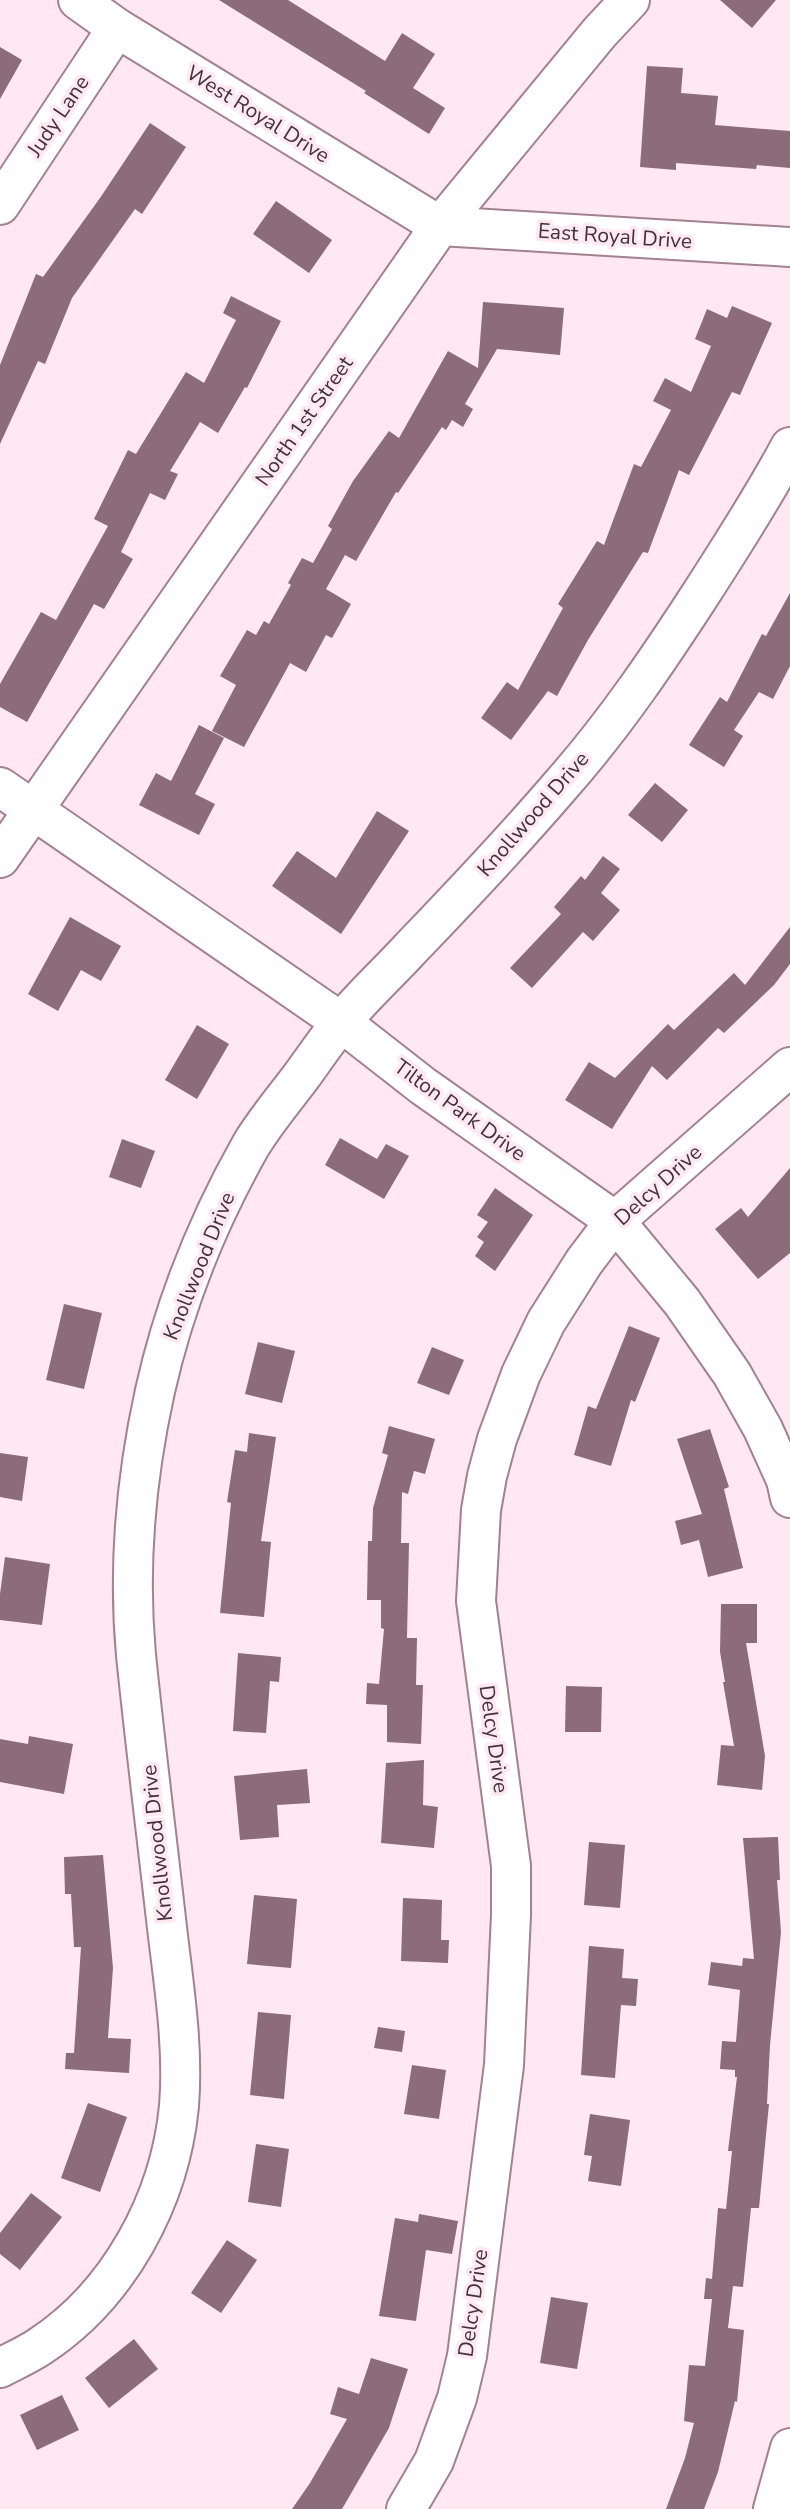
<svg xmlns="http://www.w3.org/2000/svg" width="790" height="2509" viewBox="0 0 790 2509" font-family="'Nunito Sans',sans-serif">
<style>
.building{fill:#8c6b7a}
.lines{fill:none;stroke-linecap:round;stroke-linejoin:round}
.minor-casing{stroke:#a38191;stroke-width:42}
.minor{stroke:#fff;stroke-width:38}
.labels{text-anchor:middle;dominant-baseline:central;stroke-width:7;stroke-linejoin:round;paint-order:stroke}
.street-label{font-size:21px;fill:#413339;stroke:#ffe8f2}
</style>
<rect width="100%" height="100%" fill="#ffe8f2"/>
<g class="building">
<polygon points="219,0 288,0 385,61 402,33 435,54 413,88 445,108 429,134 364,93 366,91"/>
<polygon points="720,0 776,0 752,28"/>
<polygon points="0,47 22,60 0,99"/>
<polygon points="647,66 683,68 681,93 718,96 715,125 790,131 790,168 757,165 756,169 676,163 676,170 640,167"/>
<polygon points="150,123 186,147 142,214 135,209 72,298 45,364 38,361 0,444 0,365 36,274 43,277 100,198"/>
<polygon points="276,201 332,240 309,273 253,234"/>
<polygon points="231,296 281,321 247,388 245,387 218,433 200,422 170,471 178,474 165,500 150,493 121,552 133,559 104,609 94,604 27,722 0,707 0,684 41,612 56,620 108,526 94,519 128,450 136,454 186,372 204,383 236,320 223,313"/>
<polygon points="483,302 564,308 560,355 497,349 465,404 473,409 463,427 452,420 446,430 442,427 398,493 396,492 356,561 345,555 326,589 351,604 332,638 326,635 306,672 290,663 244,747 212,731 236,685 220,676 247,630 256,635 264,621 269,624 291,585 288,583 302,558 313,563 332,529 328,526 353,481 389,431 399,438 448,351 478,368"/>
<polygon points="732,306 772,323 740,395 732,392 689,475 679,470 648,553 643,552 588,640 557,696 548,691 511,740 481,718 507,682 518,690 563,608 558,604 597,541 604,545 634,464 641,467 671,410 653,401 665,378 691,392 711,346 695,339 707,309 727,318"/>
<polygon points="790,593 790,666 773,699 759,692 734,730 743,736 724,767 689,745 720,697 727,702 762,634 766,636"/>
<polygon points="199,725 224,738 195,794 215,804 199,835 139,805 156,773 171,781"/>
<polygon points="655,783 688,810 662,842 628,815"/>
<polygon points="377,811 409,831 341,934 272,886 297,851 336,878"/>
<polygon points="603,856 620,869 601,893 620,910 593,941 583,932 532,988 510,968 561,914 554,907 581,876 585,880"/>
<polygon points="70,917 121,946 101,981 81,970 58,1011 28,994"/>
<polygon points="790,927 790,964 774,985 724,1033 718,1028 667,1080 652,1066 612,1129 565,1100 589,1062 615,1078 668,1024 674,1030 734,973 745,985"/>
<polygon points="197,1025 229,1044 197,1099 165,1080"/>
<polygon points="340,1138 377,1159 386,1144 409,1156 384,1199 325,1165"/>
<polygon points="122,1139 155,1151 141,1188 109,1177"/>
<polygon points="790,1168 790,1253 758,1279 715,1229 741,1208 748,1217"/>
<polygon points="495,1188 533,1215 495,1271 475,1256 484,1242 477,1237 488,1222 477,1215"/>
<polygon points="64,1304 102,1313 84,1389 46,1380"/>
<polygon points="629,1326 660,1338 635,1402 631,1400 611,1466 574,1455 588,1406 596,1409"/>
<polygon points="258,1342 295,1351 282,1403 245,1394"/>
<polygon points="432,1347 464,1360 449,1395 417,1383"/>
<polygon points="389,1426 435,1439 425,1474 414,1471 408,1494 402,1492 401,1543 409,1543 407,1638 417,1638 416,1685 423,1685 421,1744 387,1742 387,1705 366,1704 367,1683 379,1684 384,1629 381,1628 381,1600 367,1600 368,1541 372,1541 373,1508 388,1455 382,1453"/>
<polygon points="710,1429 729,1487 724,1489 743,1568 708,1577 699,1540 681,1545 675,1521 702,1514 677,1439"/>
<polygon points="249,1433 276,1437 261,1541 271,1542 264,1617 220,1613 231,1503 227,1502 235,1450 247,1452"/>
<polygon points="0,1453 28,1457 22,1501 0,1497"/>
<polygon points="5,1557 50,1564 42,1625 0,1620 0,1594"/>
<polygon points="721,1604 757,1604 757,1643 746,1643 765,1756 762,1790 717,1785 721,1745 734,1746 723,1682 725,1682 720,1652"/>
<polygon points="238,1653 281,1657 279,1682 270,1681 266,1733 233,1731"/>
<polygon points="566,1686 602,1687 601,1732 565,1732"/>
<polygon points="29,1736 73,1744 64,1794 0,1782 0,1739 28,1744"/>
<polygon points="424,1760 423,1805 438,1807 434,1848 381,1843 386,1763"/>
<polygon points="307,1769 310,1803 277,1805 279,1837 240,1840 234,1776"/>
<polygon points="778,1837 780,1880 777,1880 781,1932 770,2045 767,2104 769,2104 759,2208 751,2208 743,2287 733,2286 728,2328 744,2330 737,2402 735,2401 718,2472 704,2509 666,2509 685,2458 694,2423 684,2421 689,2365 705,2366 712,2299 704,2299 706,2278 712,2279 718,2208 726,2209 732,2151 728,2151 737,2077 735,2077 735,2070 720,2069 722,2041 736,2042 740,1990 708,1985 711,1962 742,1966 743,1958 754,1959 743,1838"/>
<polygon points="589,1842 625,1845 620,1908 584,1905"/>
<polygon points="103,1855 113,1968 108,2038 131,2039 129,2073 65,2069 66,2053 74,2053 81,1947 74,1947 71,1894 65,1894 64,1857"/>
<polygon points="254,1895 297,1899 291,1968 247,1964"/>
<polygon points="403,1898 442,1900 441,1940 449,1940 448,1963 401,1961"/>
<polygon points="589,1946 624,1949 622,1978 638,1979 636,2006 621,2005 615,2078 581,2075"/>
<polygon points="258,2012 291,2015 284,2099 250,2095"/>
<polygon points="378,2027 405,2031 402,2052 374,2048"/>
<polygon points="412,2065 446,2070 439,2119 404,2114"/>
<polygon points="88,2103 127,2117 100,2192 61,2178"/>
<polygon points="590,2114 630,2120 621,2186 588,2181 592,2156 584,2155"/>
<polygon points="256,2144 289,2149 281,2207 248,2202"/>
<polygon points="31,2193 62,2217 20,2270 0,2254 0,2233"/>
<polygon points="419,2214 458,2221 452,2254 426,2250 416,2321 379,2316 395,2218 418,2222"/>
<polygon points="227,2240 257,2260 221,2313 191,2293"/>
<polygon points="551,2297 588,2303 577,2369 540,2363"/>
<polygon points="134,2339 158,2369 109,2408 85,2378"/>
<polygon points="371,2358 408,2369 389,2428 342,2509 292,2509 310,2483 347,2419 330,2414 338,2387 359,2394"/>
<polygon points="62,2395 79,2430 37,2450 20,2415"/>
</g>
<g class="lines">
<defs>
<g id="minor">
<polyline points="78,0 117,28 440,226 790,247"/>
<polyline points="0,205 117,28"/>
<polyline points="0,787 341,1022 423,1086 615,1221 682,1302 732,1374 763,1429 786,1480 790,1498"/>
<polyline points="0,858 440,226 600,32 630,0"/>
<path d="M0,2368C13,2361 27,2355 39,2347C119,2295 170,2200 179,2106C184,2044 173,1981 166,1919C156,1831 145,1743 136,1655C128,1568 136,1477 155,1391C174,1306 208,1221 251,1145C266,1120 286,1097 303,1074C316,1056 329,1037 343,1020C364,995 389,972 411,948C462,895 513,841 561,785C615,724 660,657 704,589C734,542 764,496 790,447"/>
<polyline points="406,2509 434,2461 457,2398 467,2356 504,2065 511,1915 511,1866 476,1601 481,1510 487,1476 497,1439 521,1374 546,1322 584,1262 615,1221 790,1067"/>
<polyline points="773,2509 790,2448"/>
</g>
</defs>
<use href="#minor" class="minor-casing"/>
<use href="#minor" class="minor"/>
</g>
<g class="labels">
<g class="street-label">
<text transform="translate(258 114) rotate(32)">West Royal Drive</text>
<text transform="translate(58 116) rotate(-56)">Judy Lane</text>
<text transform="translate(615 236) rotate(4)">East Royal Drive</text>
<text transform="translate(304 421) rotate(-55)">North 1st Street</text>
<text transform="translate(533 814) rotate(-49)">Knollwood Drive</text>
<text transform="translate(460 1110) rotate(36)">Tilton Park Drive</text>
<text transform="translate(658 1185) rotate(-42)">Delcy Drive</text>
<text transform="translate(199 1266) rotate(-68)">Knollwood Drive</text>
<text transform="translate(494 1739) rotate(82)">Delcy Drive</text>
<text transform="translate(157 1843) rotate(-96)">Knollwood Drive</text>
<text transform="translate(473 2303) rotate(-82)">Delcy Drive</text>
</g>
</g>
</svg>
